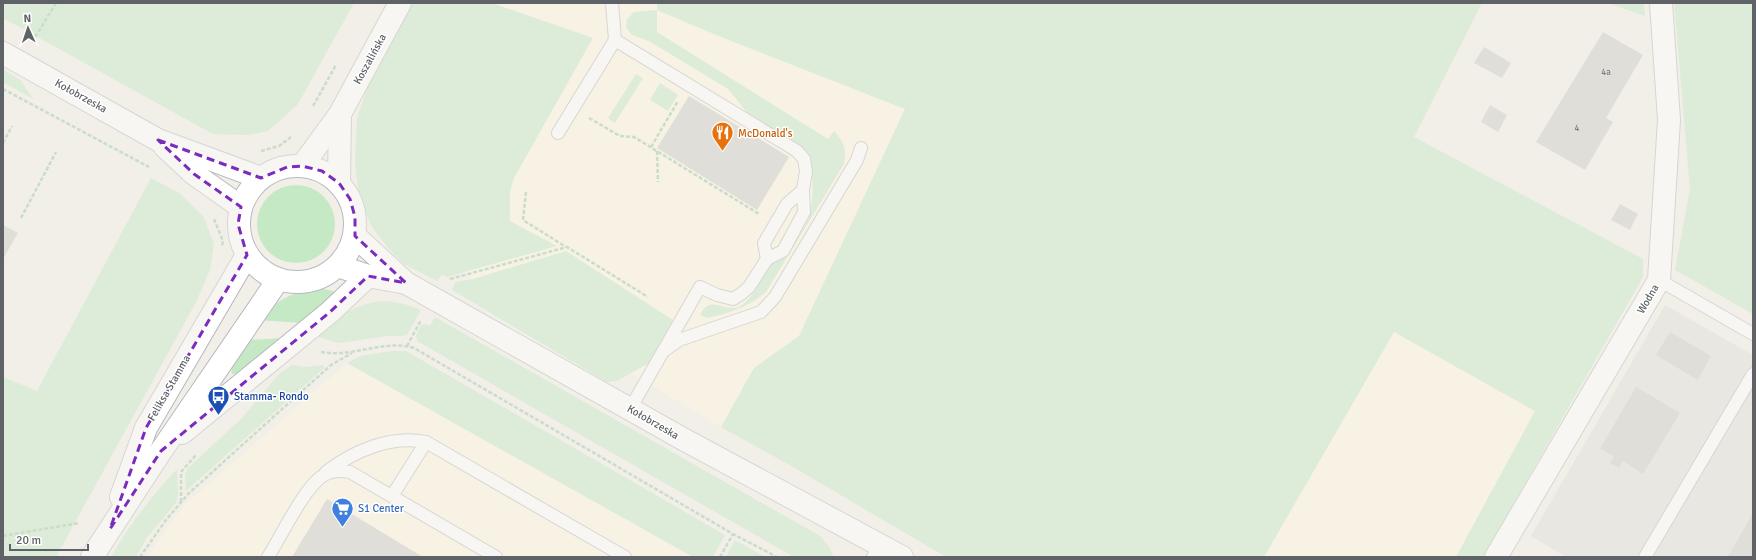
<svg xmlns="http://www.w3.org/2000/svg" width="1756" height="560" viewBox="0 0 1756 560" font-family="Signika,sans-serif">
<style>
.commercial{fill:#fef7e0}
.industrial{fill:#e0deda}
.green{fill:#c5e8c5}
.building{fill:#cccac5}
.lines{fill:none;stroke-linecap:round;stroke-linejoin:round}
.service-casing{stroke:#b5b8bc;stroke-width:14}
.minor-casing{stroke:#b5b8bc;stroke-width:24}
.tertiary-casing{stroke:#b5b8bc;stroke-width:24}
.secondary-casing{stroke:#b6babf;stroke-width:24}
.path{stroke:#9cc7a9;stroke-width:2.5;stroke-dasharray:4 2;stroke-linecap:butt}
.service{stroke:#fff;stroke-width:12}
.minor{stroke:#fff;stroke-width:22}
.tertiary{stroke:#fff;stroke-width:22}
.secondary{stroke:#fff;stroke-width:22}
.marked{fill:none;stroke:#7b2cbf;stroke-width:3;stroke-dasharray:8 5;stroke-linejoin:round}
.labels{text-anchor:middle;dominant-baseline:central;stroke-width:3;stroke-linejoin:round;paint-order:stroke}
.number-label{font-size:9px;fill:#7a7d7f}
.street-label{font-size:11px;fill:#5f6368;stroke:#fff}
.food-label{font-size:11px;fill:#c56008;stroke:#fff;text-anchor:start}
.transit-label{font-size:11px;fill:#164399;stroke:#fff;text-anchor:start}
.shop-label{font-size:11px;fill:#366cbe;stroke:#fff;text-anchor:start}
</style>
<rect width="100%" height="100%" fill="#f1efe8"/>
<g class="commercial">
<polygon points="471,3 657,3 657,10 721,37 905,109 799,336 754,368 721,427 473,279 464,272"/>
<polygon points="1394,332 1535,411 1456,557 1264,557"/>
<polygon points="347,363 693,557 148,557 170,523 187,503"/>
</g>
<polygon class="industrial" points="1665,305 1753,355 1753,557 1566,557 1531,536"/>
<g class="green">
<polygon points="3,3 354,3 298,104 268,131 249,135 213,134 3,18"/>
<polygon points="413,3 492,3 593,38 514,178 510,192 510,221 557,246 447,277 442,274 437,281 404,264 388,248 372,227 359,198 355,161 357,118 367,89"/>
<path d="M657,3H1482L1414,137L1643,259V277L1483,557H1456L1535,411L1394,332L1264,557H946L788,464L721,427L754,368L799,336L905,109L721,37L657,10V32L828,139L834,131C844,143 847,149 844,164L766,292C748,307 729,313 707,318L700,315C711,292 726,316 742,305C755,296 759,280 768,267C772,261 782,259 787,253C792,247 808,223 809,216C814,201 813,175 810,159L750,116L728,89L649,41L632,35L626,27L627,19L634,12L657,10Z"/>
<polygon points="1608,3 1644,3 1645,16"/>
<polygon points="1674,3 1753,3 1753,314 1675,270 1690,189"/>
<polygon points="3,69 21,81 33,99 3,82"/>
<polygon points="636,74 643,78 615,123 608,118"/>
<polygon points="660,83 678,95 668,111 650,100"/>
<polygon points="151,178 179,193 203,216 214,243 210,270 196,302 56,557 3,557 3,377 37,391"/>
<circle cx="296" cy="224" r="39"/>
<polygon points="566,251 673,320 649,363 617,381 607,382 452,290 455,282 473,279"/>
<path d="M324,289L337,292L302,323L258,320C279,298 293,291 324,289Z"/>
<path d="M382,301C397,302 408,304 421,310L407,335L403,336H388L339,343L315,336C340,316 350,306 382,301Z"/>
<polygon points="435,317 820,536 829,547 834,557 794,557 417,341 416,335 421,325 426,324 430,326"/>
<polygon points="285,338 240,374 232,374 231,367 247,340"/>
<polygon points="392,351 406,351 725,535 713,557 693,557 347,363 360,356"/>
<polygon points="292,365 305,367 323,365 324,368 186,491 185,475 188,468 242,418 280,373"/>
<path d="M177,469L178,496L176,503L148,536L136,557H111C129,525 152,496 177,469Z"/>
<polygon points="735,540 765,557 726,557"/>
</g>
<g class="building">
<polygon points="1603,32 1643,55 1606,118 1613,122 1585,170 1536,142"/>
<polygon points="1484,47 1511,63 1502,78 1474,63"/>
<polygon points="689,96 789,157 757,210 657,148"/>
<polygon points="1490,105 1507,115 1498,132 1481,122"/>
<polygon points="1620,204 1638,214 1630,230 1611,220"/>
<polygon points="3,225 18,233 3,259"/>
<polygon points="1670,332 1711,356 1698,380 1656,355"/>
<polygon points="1636,387 1680,413 1643,474 1623,461 1619,468 1610,463 1614,456 1600,449"/>
<polygon points="327,499 423,557 292,557"/>
<polygon points="1753,513 1753,557 1727,557 1730,553"/>
</g>
<g class="lines">
<defs>
<g id="service">
<polyline points="615,40 797,151 804,159 806,171 803,190 804,212 783,251 767,259 749,287 741,294 733,299 717,295 700,287 630,409"/>
<polyline points="558,133 615,40 612,3"/>
<polyline points="767,259 764,243 787,204 803,190"/>
<polyline points="1659,280 1753,334"/>
<polyline points="665,350 679,340 761,312 775,297 857,160 861,148"/>
<path d="M326,472C354,451 390,435 426,442"/>
<polyline points="392,496 426,442 625,557"/>
<path d="M268,557C280,538 304,489 321,477C330,470 340,470 350,472L496,557"/>
<polyline points="873,557 880,545"/>
<polyline points="1645,557 1753,374"/>
</g>
<g id="minor">
<polyline points="182,433 330,312 368,276"/>
<polyline points="121,497 146,428 247,255"/>
<polyline points="92,557 161,451 278,280"/>
<polyline points="1496,557 1659,280 1669,120 1661,3"/>
</g>
<g id="tertiary">
<polyline points="302,166 340,114 400,3"/>
<polyline points="339,183 340,114"/>
</g>
<g id="secondary">
<polyline points="3,53 158,140 261,178"/>
<polyline points="165,147 194,174 241,207"/>
<circle cx="297" cy="224" r="58"/>
<polyline points="355,236 406,283 683,439 902,557"/>
<polyline points="338,266 368,276 406,283"/>
</g>
</defs>
<use href="#service" class="service-casing"/>
<use href="#minor" class="minor-casing"/>
<use href="#tertiary" class="tertiary-casing"/>
<use href="#secondary" class="secondary-casing"/>
<g class="path">
<polyline points="32,42 56,3"/>
<polyline points="3,89 149,167"/>
<polyline points="313,106 336,65"/>
<polyline points="589,118 620,136 634,137 759,214"/>
<polyline points="3,143 12,126"/>
<polyline points="651,147 678,101"/>
<polyline points="261,151 279,146 291,137"/>
<polyline points="657,151 658,182"/>
<polyline points="526,192 523,220 566,247"/>
<polyline points="21,218 56,152"/>
<polyline points="214,219 223,241 222,246"/>
<polyline points="450,279 567,247 648,297"/>
<polyline points="407,346 421,320"/>
<path d="M321,352C353,358 383,339 414,348L733,534L777,557"/>
<polyline points="181,502 181,472 196,455"/>
<polyline points="3,536 79,523"/>
<polyline points="140,557 166,520 189,493 331,365 352,353"/>
<polyline points="720,557 733,534"/>
</g>
<use href="#service" class="service"/>
<use href="#minor" class="minor"/>
<use href="#tertiary" class="tertiary"/>
<use href="#secondary" class="secondary"/>
</g>
<path d="M0 0H1756V560H0ZM158,140L261,178L287,167L302,166L322,171L339,183L350,199L355,217V236L406,283L368,276L330,312L161,451L110,529L146,428L247,255L238,224L241,207L194,174Z" fill="#f1efe8" fill-opacity=".55" fill-rule="evenodd"/>
<path class="marked" d="M158,140L261,178L287,167L302,166L322,171L339,183L350,199L355,217V236L406,283L368,276L330,312L161,451L110,529L146,428L247,255L238,224L241,207L194,174Z"/>
<defs>
<symbol id="restaurant-pin" viewBox="-11 -11 22 30"><path d="M0 17L-7.5 6A9.5 9.5 0 1 1 7.5 6Z" fill="#e8710a" stroke="#fff"/><path d="M-5-6h1v4h1v-4h1v4h1v-4h1v5L-1.5 .5V6h-2V.5L-5-1ZM5-6V6H3V1.5H1.5Q1.5-4 5-6Z" fill="#fff"/></symbol>
<symbol id="bus-pin" viewBox="-11 -11 22 30"><path d="M0 17L-7.5 6A9.5 9.5 0 1 1 7.5 6Z" fill="#1a4fb4" stroke="#fff"/><path d="M-5-6H5V4H4V6H2V4H-2V6H-4V4H-5ZM-3.5-4V0h7V-4ZM-3.5 1.2v1.5H-2V1.2ZM2 1.2v1.5H3.5V1.2Z" fill="#fff"/></symbol>
<symbol id="supermarket-pin" viewBox="-11 -11 22 30"><path d="M0 17L-7.5 6A9.5 9.5 0 1 1 7.5 6Z" fill="#3f7fe0" stroke="#fff"/><path d="M-6-5.5h2.5l.6 2H6L4.5 2H-2.5L-4.4-4H-6ZM-1.5 3.2a1.3 1.3 0 1 0 .1 0ZM3 3.2a1.3 1.3 0 1 0 .1 0Z" fill="#fff"/></symbol>
</defs>
<g fill-rule="evenodd">
<use href="#restaurant-pin" x="710" y="120" width="25" height="34"/>
<use href="#bus-pin" x="206" y="384" width="25" height="34"/>
<use href="#supermarket-pin" x="330" y="496" width="25" height="34"/>
</g>
<g class="labels">
<g class="number-label">
<text x="1606" y="72">4a</text>
<text x="1577" y="128">4</text>
</g>
<g class="street-label">
<text transform="translate(370 59) rotate(-61)">Koszalińska</text>
<text transform="translate(81 96) rotate(29)">Kołobrzeska</text>
<text transform="translate(1648 299) rotate(-60)">Wodna</text>
<text transform="translate(169 388) rotate(-60)">Feliksa Stamma</text>
<text transform="translate(653 422) rotate(30)">Kołobrzeska</text>
</g>
<g class="food-label">
<text x="738" y="133">McDonald's</text>
</g>
<g class="transit-label">
<text x="234" y="396">Stamma- Rondo</text>
</g>
<g class="shop-label">
<text x="358" y="508">S1 Center</text>
</g>
</g>
<rect width="1756" height="560" fill="none" stroke="#5f6368" stroke-width="8"/>
<g transform="translate(28 28) rotate(357)" stroke="#ffffff" stroke-width="3" paint-order="stroke">
<path d="M0-3L7 15L0 10L-7 15Z" fill="#5f6368"/>
<text y="-6" font-size="11" font-weight="bold" text-anchor="middle" fill="#5f6368">N</text>
</g>
<path d="M10 544v6h78v-6" fill="none" stroke="#5f6368" stroke-width="2"/>
<text x="16" y="544" font-size="12" fill="#5f6368" stroke="#ffffff" stroke-width="3" paint-order="stroke">20 m</text>
</svg>
